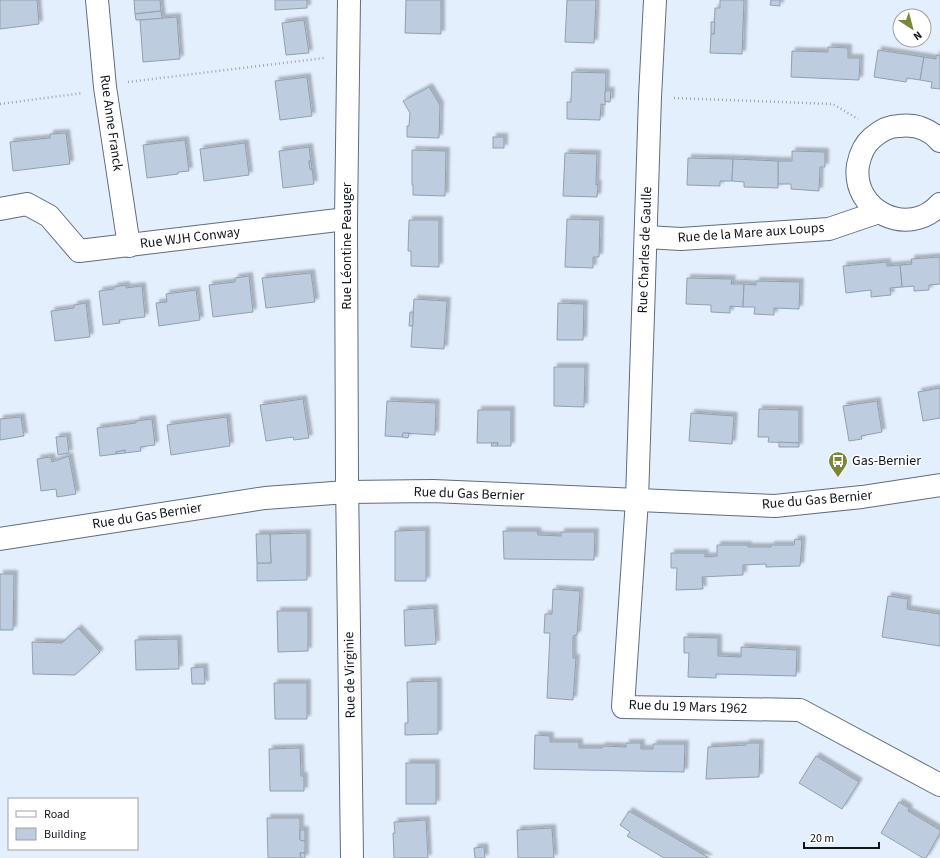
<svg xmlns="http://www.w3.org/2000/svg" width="940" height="858" viewBox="0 0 940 858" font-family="'Source Sans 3',sans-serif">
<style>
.building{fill:#beccdf;stroke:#929fb0;filter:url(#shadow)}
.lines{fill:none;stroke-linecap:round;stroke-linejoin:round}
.minor-casing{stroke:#606d7d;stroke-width:24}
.path{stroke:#9ca4b1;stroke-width:2.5;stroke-dasharray:1 3;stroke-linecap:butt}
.minor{stroke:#fff;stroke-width:22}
.labels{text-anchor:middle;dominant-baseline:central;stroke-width:3;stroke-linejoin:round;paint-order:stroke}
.street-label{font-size:14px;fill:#11151c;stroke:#fff}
.poi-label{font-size:14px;fill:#11151c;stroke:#fff;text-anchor:start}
</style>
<defs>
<filter id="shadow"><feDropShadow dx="3.5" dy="-3.5" stdDeviation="1" flood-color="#0004"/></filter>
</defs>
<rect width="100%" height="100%" fill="#e4effe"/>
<g class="building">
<polygon points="0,0 37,0 39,24 0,29"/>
<polygon points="134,0 160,0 161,11 135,14"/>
<polygon points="275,0 307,0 307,8 275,10"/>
<polygon points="406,0 441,0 441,34 405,33"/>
<polygon points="567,0 596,0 594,43 565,42"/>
<polygon points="720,0 744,0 742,54 710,53 711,34 714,34 715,8 720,8"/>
<polygon points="771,0 780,0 780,6 770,5"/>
<polygon points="161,11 162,19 136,20 135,14"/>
<polygon points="177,17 180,59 143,62 140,20"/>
<polygon points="304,20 309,53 286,55 282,23"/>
<polygon points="711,22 715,22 714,34 711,34"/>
<polygon points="828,47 848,48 848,58 860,58 859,80 791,77 792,51 828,52"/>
<polygon points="878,50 924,57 920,80 907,78 906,82 874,77"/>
<polygon points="936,55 940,56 940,89 931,88 932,82 920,80 924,57 936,59"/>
<polygon points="572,72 606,73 605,105 601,104 600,120 567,119 567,102 571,102"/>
<polygon points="307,77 312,116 280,120 275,81"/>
<polygon points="429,87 440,105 439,138 407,137 407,126 409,126 410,113 403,101"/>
<polygon points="605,91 611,91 610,102 605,101"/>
<polygon points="66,133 70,164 13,171 10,142 50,138 50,134"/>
<rect x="493" y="137" width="11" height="11"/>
<polygon points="185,140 189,171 178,172 178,174 147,178 143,145"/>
<polygon points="245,143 249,175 204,181 200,149"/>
<polygon points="309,147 311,161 309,161 310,169 312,169 314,184 283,188 279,151"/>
<polygon points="412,150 446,151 445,196 413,195 413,185 412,185"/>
<polygon points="792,151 825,152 825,167 820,167 819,191 791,189 791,184 778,184 778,161 792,161"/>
<polygon points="565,153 597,154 596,179 596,185 598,184 597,197 563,196"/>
<polygon points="688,158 733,159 732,181 720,181 720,186 687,185"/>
<polygon points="733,159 778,161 778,188 744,187 744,182 732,181"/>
<polygon points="309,161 311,161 312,169 310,169"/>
<polygon points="567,219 600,220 599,257 593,257 593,268 565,267"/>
<polygon points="409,220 439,220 439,267 411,266 411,251 408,251"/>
<polygon points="940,257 940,284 929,285 929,290 914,291 914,286 902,287 900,265 912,264 911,259"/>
<polygon points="887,262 887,266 900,265 902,287 890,288 891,295 871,297 871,290 846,293 843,266"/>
<polygon points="311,273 315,302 266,308 262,278"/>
<polygon points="249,276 253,312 213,317 209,285 235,282 235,278"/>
<polygon points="687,278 732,279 731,284 744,284 743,307 730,306 730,313 711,312 711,305 686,304"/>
<polygon points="756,281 800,282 799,309 774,308 774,315 754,314 755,307 743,307 744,284 756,285"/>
<polygon points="126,285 126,288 142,286 145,317 119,320 120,323 103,325 99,291 114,289 114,287"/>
<polygon points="196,290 200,320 159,326 156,303 167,302 166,294"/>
<polygon points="414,299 447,301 444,349 411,347"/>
<polygon points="86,303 90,337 55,341 51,311 74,308 74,305"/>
<polygon points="558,303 584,304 583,340 557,340"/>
<polygon points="410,312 413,312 413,326 409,326"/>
<polygon points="554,367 585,367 584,407 554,406"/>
<polygon points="940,388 940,418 923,421 918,392"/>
<polygon points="303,399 309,438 294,440 293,437 266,441 260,405"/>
<polygon points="387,401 436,403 435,435 403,433 402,437 385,436"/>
<polygon points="877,401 882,432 861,436 862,439 849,441 843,406"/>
<polygon points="759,409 799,410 799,443 768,442 769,437 758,437"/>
<polygon points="478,410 511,410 511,446 497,446 498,443 477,443"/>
<polygon points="691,413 734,416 732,444 689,441"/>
<polygon points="21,417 24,436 0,440 0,419"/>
<polygon points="227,417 230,446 171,455 167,425"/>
<polygon points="152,419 155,445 140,447 141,451 125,453 125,450 116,452 116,454 100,456 97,428 136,423 136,421"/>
<polygon points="403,433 409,433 408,438 402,437"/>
<polygon points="67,436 69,453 58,455 56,437"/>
<polygon points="779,442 799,443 799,447 779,447"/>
<polygon points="492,443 498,443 497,446 491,446"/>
<polygon points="125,450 125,453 116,454 116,452"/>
<polygon points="69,456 76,494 57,497 56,489 41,491 37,459 51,457 52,462"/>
<polygon points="426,530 426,581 395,581 395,531"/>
<polygon points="503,531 537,531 538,535 561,536 561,532 595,532 594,560 504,559"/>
<polygon points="307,533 307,580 257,581 257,563 271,563 270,534"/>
<polygon points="256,534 270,534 271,563 257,563"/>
<polygon points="795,539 802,540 800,566 766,567 766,564 743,565 743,575 702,577 703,589 676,590 677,568 671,568 671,553 705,553 705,557 717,556 717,545 748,545 748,547 771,547 771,545 794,545"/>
<polygon points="0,574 14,574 13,630 0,630"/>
<polygon points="553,589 580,591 577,635 573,636 573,658 576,658 573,700 547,698 550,633 544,633 545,614 552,614"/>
<polygon points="888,596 908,599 907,609 940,614 940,646 882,637"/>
<polygon points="434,608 436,644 405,646 404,610"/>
<polygon points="277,611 308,611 308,651 278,652"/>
<polygon points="78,628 100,652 75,675 33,674 32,642 62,643"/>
<polygon points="684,637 718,638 718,656 741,657 741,647 797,650 796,676 716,674 716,678 688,677 689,653 684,653"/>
<polygon points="178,639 179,669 136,670 135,640"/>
<polygon points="204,667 205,684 192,684 191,668"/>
<polygon points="438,681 438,734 405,735 405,723 408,723 407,682"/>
<polygon points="274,683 307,683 307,719 275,719"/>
<polygon points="535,735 550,736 550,742 579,742 579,748 602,748 602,746 626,747 626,743 641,743 641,749 653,749 653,744 685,744 684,772 534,769"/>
<polygon points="746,743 760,743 759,777 706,779 708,747 746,745"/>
<polygon points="300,748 301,776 304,776 304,791 270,791 269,749"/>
<polygon points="816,756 859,782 842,809 799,783"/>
<rect x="406" y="763" width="30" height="41"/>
<polygon points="899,802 909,808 908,811 940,830 940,833 926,858 923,858 881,833"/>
<polygon points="629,811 680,841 709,858 664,858 627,836 630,832 620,825"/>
<polygon points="267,818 300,818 300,840 305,841 305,853 300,853 301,858 268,858"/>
<polygon points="426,820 428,858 394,858 393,833 395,833 394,822"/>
<polygon points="552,828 554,858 518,858 517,830"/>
<polygon points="300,830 305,830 305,841 300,840"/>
<polygon points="484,847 485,858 475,858 474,848"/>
<polygon points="300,853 305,853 305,858 301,858"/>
</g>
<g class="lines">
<defs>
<g id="minor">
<polyline points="97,0 105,87 129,246"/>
<polyline points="349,0 346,219 347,479 352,858"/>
<polyline points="655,0 650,97 637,500 623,707 800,710 940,785"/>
<path d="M940,141C930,129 915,124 899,126C888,126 880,131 872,138C864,145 860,155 858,165C851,211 909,239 940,204"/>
<polyline points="0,209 27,204 49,216 79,251 346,219"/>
<polyline points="646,237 681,239 829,229 879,212"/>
<polyline points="0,539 265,498 347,492 433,491 775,506 862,497 940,485"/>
</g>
</defs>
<use href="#minor" class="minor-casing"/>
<g class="path">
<polyline points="128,82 324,58"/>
<polyline points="674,98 833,104 858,119"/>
<polyline points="0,104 83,93"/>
</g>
<use href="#minor" class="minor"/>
</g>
<defs>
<symbol id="bus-pin" viewBox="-11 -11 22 30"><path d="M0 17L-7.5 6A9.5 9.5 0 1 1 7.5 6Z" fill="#7b8735" stroke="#fff"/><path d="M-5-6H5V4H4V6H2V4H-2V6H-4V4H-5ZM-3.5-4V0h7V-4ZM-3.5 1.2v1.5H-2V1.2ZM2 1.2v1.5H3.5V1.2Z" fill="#fff"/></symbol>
</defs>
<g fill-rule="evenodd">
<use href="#bus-pin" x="827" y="450" width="22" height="30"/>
</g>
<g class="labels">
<g class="street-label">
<text transform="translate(111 123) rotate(82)">Rue Anne Franck</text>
<text transform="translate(751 233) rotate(-4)">Rue de la Mare aux Loups</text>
<text transform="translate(190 238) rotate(-7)">Rue WJH Conway</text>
<text transform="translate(347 246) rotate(-90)">Rue Léontine Peauger</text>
<text transform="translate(645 250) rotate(-88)">Rue Charles de Gaulle</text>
<text transform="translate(469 494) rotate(2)">Rue du Gas Bernier</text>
<text transform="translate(817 500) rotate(-5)">Rue du Gas Bernier</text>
<text transform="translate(147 516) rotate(-9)">Rue du Gas Bernier</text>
<text transform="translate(350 675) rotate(-91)">Rue de Virginie</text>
<text transform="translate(688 707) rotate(2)">Rue du 19 Mars 1962</text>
</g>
<g class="poi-label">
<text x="852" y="461">Gas-Bernier</text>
</g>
</g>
<rect x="8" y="798" width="130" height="52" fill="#ffffff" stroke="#a0a1a4"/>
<rect x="16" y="811" width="20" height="6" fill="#ffffff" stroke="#a0a1a4"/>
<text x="44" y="818" font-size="12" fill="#11151c">Road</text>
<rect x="16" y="828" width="20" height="12" fill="#beccdf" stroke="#a0a1a4"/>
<text x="44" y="838" font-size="12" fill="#11151c">Building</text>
<g transform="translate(912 28) rotate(144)"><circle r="19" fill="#ffffff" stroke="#a0a1a4"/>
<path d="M0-3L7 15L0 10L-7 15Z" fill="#7b8735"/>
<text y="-6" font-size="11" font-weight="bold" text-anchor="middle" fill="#11151c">N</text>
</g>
<path d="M804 842v6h75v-6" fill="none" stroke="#11151c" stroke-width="2"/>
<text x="810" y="842" font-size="12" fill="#11151c" stroke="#ffffff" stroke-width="3" paint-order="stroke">20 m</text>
</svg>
